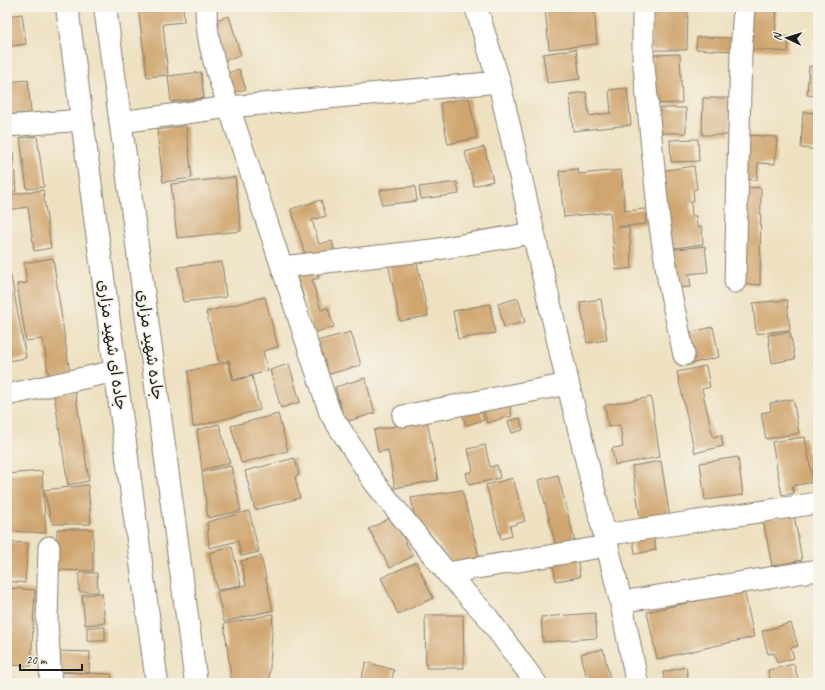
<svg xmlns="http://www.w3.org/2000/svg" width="825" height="690" viewBox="0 0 825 690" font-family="Caveat,'Playpen Sans Arabic',sans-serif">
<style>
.building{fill:#d0a66f}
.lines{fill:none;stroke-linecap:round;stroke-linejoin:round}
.street-casing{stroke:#857e6e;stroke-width:23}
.secondary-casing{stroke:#857e6e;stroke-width:24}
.street{stroke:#fff;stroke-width:21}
.secondary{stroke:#fff;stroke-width:22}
.labels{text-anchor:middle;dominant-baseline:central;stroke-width:3;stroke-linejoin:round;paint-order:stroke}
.street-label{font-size:16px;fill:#1c1c1c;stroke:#f7f3e8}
</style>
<rect width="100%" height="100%" fill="#f7f3e8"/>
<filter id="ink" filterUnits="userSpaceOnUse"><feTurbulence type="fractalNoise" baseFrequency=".025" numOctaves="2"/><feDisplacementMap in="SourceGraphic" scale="8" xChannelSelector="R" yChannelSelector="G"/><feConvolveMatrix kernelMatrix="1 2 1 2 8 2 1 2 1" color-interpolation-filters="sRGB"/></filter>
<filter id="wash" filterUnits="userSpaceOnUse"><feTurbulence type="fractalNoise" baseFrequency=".012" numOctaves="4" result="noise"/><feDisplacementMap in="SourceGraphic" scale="16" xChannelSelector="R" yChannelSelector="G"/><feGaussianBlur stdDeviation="0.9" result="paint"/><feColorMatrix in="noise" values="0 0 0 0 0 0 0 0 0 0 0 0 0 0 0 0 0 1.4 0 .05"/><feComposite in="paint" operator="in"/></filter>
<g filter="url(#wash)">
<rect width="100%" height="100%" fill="#eee1c1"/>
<g id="blocks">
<g class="building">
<polygon points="138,7 183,7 184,22 163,24 168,75 147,77"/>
<polygon points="545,7 594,7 597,44 549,49"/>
<polygon points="652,7 688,7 687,50 651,50"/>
<polygon points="750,7 777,7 775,36 789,37 788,52 747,49"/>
<polygon points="22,14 26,44 7,47 7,16"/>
<polygon points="229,16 241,56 223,61 212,21"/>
<polygon points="697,37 732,38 732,51 696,49"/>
<polygon points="576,49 580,79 547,83 543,54"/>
<polygon points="680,54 682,103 649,104 653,55"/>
<polygon points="809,66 818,67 818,96 807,95"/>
<polygon points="239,69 246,89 228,95 220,76"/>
<polygon points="201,72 204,98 171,102 168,76"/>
<polygon points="28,80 31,113 7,115 7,82"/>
<polygon points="627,88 631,125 573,131 570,94 586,92 589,116 611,113 609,90"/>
<polygon points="469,98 477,138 448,144 440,103"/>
<polygon points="703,98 731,98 730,135 702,135"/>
<polygon points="655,108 686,108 686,133 656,133"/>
<polygon points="803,112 818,113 818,150 801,148"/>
<polygon points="186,126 192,178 163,182 157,130"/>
<polygon points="746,135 777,137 775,164 758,163 757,180 744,179"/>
<polygon points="37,136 44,187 27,189 20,138"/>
<polygon points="698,139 699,161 671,162 670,140"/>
<polygon points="484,147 493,181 474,186 465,152"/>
<polygon points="7,152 13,152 16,191 7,192"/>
<polygon points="694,166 697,189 693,190 694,202 691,202 692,216 696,216 697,227 702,227 703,244 667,249 659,171"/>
<polygon points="578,169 579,174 621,170 625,211 645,209 646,224 617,227 629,227 632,268 616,270 610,212 564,217 559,171"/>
<polygon points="235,177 241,231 177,238 171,184"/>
<polygon points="457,182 459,194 421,199 419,187"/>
<polygon points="415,186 417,201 382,205 380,190"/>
<polygon points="744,187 761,188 760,285 742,284"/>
<polygon points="43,190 51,248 34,251 28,207 8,210 7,195"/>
<polygon points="321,200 326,216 312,220 319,244 332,241 335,252 307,261 291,209"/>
<polygon points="705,246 708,272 689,274 691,287 674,288 669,250"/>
<polygon points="416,257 428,316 400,321 388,263"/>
<polygon points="53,258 70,374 49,378 43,339 26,341 17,284 27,283 24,263"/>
<polygon points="222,262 226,297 183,302 178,267"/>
<polygon points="316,268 319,278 312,280 321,310 328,308 334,327 313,333 296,270"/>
<polygon points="11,276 26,358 7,361 7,277"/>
<polygon points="265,297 278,347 263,351 268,371 234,380 229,360 219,362 206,312"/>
<polygon points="518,298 525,322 504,327 498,304"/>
<polygon points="601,299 607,340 587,343 580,302"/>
<polygon points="787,300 790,330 756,334 753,303"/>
<polygon points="490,304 495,333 458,339 453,311"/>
<polygon points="713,327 719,357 690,364 683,334"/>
<polygon points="351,332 361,365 323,376 313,342"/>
<polygon points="790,332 795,359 772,363 768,335"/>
<polygon points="228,362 233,381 252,376 260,410 193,427 188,371"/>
<polygon points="289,364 300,402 281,408 270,370"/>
<polygon points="706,366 710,387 702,389 713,437 721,435 723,446 695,453 677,372"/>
<polygon points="365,378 375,413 345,422 335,387"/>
<polygon points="75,391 89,481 68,485 54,394"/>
<polygon points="651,397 660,457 615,465 612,448 623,447 620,425 608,427 605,405"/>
<polygon points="793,399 799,433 766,439 761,413 771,411 770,403"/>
<polygon points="509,402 512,416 487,423 483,409"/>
<polygon points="480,408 484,420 466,425 462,413"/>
<polygon points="278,414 288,451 241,463 231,426"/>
<polygon points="520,418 523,430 512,433 508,421"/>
<polygon points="427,420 438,480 395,488 388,450 378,452 374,430"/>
<polygon points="219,424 230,463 202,470 197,430"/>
<polygon points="805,437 813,482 792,486 794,493 782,495 772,442"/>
<polygon points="485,445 490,467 497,465 500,478 469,485 466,473 473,471 468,449"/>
<polygon points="738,457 743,495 705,500 700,463"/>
<polygon points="295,458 299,475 295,477 300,498 255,510 245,471"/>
<polygon points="661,461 670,518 641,523 632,466"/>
<polygon points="231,466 241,511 208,518 202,472"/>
<polygon points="42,471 46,533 7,531 7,474"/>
<polygon points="558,475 576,546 557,551 539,480"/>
<polygon points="513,478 525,521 510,526 512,536 501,539 486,485"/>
<polygon points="88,485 91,524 52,524 44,490"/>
<polygon points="462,490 480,561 454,564 414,514 411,498"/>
<polygon points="249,511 259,552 241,556 238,541 209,548 207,522"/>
<polygon points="794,515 802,560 772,566 763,520"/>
<polygon points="392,517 413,556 390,568 369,529"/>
<polygon points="57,529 93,529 93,571 57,570"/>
<polygon points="653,534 656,550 635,554 633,538"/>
<polygon points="7,542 28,543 25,583 7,581"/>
<polygon points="232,547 241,585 217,590 209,553"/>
<polygon points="577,555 580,577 556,581 552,560"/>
<polygon points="261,556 273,610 224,622 217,592 246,585 241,561"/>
<polygon points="416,562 433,598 398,614 381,578"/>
<polygon points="79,573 97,573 98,592 79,592"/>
<polygon points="7,588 35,590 31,666 7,665"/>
<polygon points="744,590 754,637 657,659 647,612"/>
<polygon points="102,593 105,623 85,625 82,595"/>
<polygon points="595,613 597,638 543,642 541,617"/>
<polygon points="273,614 269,683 232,683 224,624"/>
<polygon points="425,615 463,615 464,668 426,668"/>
<polygon points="791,623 798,646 791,648 794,658 777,663 774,653 768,654 762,631"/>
<rect x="87" y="627" width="18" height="14"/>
<polygon points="603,649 611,683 588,683 581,654"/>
<polygon points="57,651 90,652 89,673 57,671"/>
<polygon points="366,662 394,670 391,683 360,683"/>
<polygon points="794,664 799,683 771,683 768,670"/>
<polygon points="686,667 689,683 665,683 663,672"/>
<polygon points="57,672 111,674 113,683 58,683"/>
<rect x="7" y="678" width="9" height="5"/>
</g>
</g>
</g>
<g filter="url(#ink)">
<use href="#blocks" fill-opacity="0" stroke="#857e6e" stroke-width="1"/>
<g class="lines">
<defs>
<g id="street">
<path d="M206,7C206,42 217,74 229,107L330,413L374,482L447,573L486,615L536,683"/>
<polyline points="643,7 643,56 659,220 669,285 684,355"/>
<polyline points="121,122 229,107 499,82"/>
<polyline points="7,126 82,120"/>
<polyline points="282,267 432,250 533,233"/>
<polyline points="735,282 741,54 744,7"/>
<polyline points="7,395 115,371"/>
<polyline points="403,416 568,384"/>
<polyline points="604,535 818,503"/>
<polyline points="49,547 47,621 51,683"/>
<polyline points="447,573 607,546"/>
<polyline points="621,602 818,570"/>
</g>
<g id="secondary">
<polyline points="67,7 157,683"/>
<polyline points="105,7 196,683"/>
<polyline points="476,7 499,82 568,384 621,602 637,683"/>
</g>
</defs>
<use href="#street" class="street-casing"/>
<use href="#secondary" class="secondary-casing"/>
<use href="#street" class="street"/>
<use href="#secondary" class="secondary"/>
</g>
</g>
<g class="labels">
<g class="street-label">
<text transform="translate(112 345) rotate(82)">جاده ای شهید مزاری</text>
<text transform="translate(150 345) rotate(82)">جاده شهید مزاری</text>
</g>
</g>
<rect width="825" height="690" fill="none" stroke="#f7f3e8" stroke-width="24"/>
<g transform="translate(787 38) rotate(274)" stroke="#f7f3e8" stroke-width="3" paint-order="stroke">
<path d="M0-3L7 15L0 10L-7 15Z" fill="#1c1c1c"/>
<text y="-6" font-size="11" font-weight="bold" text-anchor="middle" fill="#1c1c1c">N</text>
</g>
<path d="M20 664v6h62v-6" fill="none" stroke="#1c1c1c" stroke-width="2"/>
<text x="26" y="664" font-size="12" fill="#1c1c1c" stroke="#f7f3e8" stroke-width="3" paint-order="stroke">20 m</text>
</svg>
